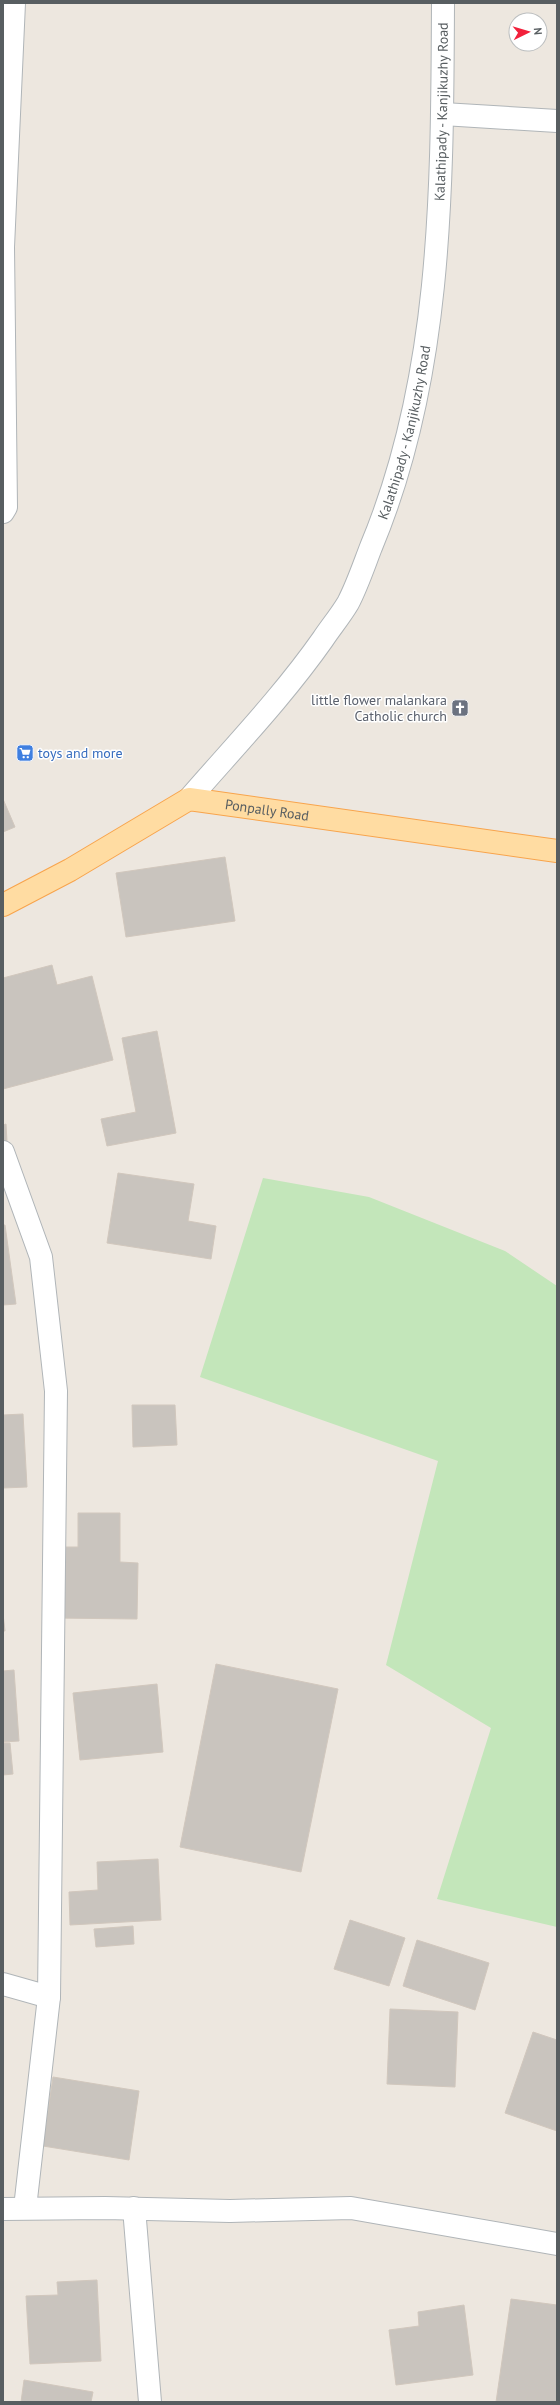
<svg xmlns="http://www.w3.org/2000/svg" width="560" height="2405" viewBox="0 0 560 2405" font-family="'PT Sans',sans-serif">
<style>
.green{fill:#c3e6ba}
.building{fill:#c9c4be;stroke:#d1c7bd}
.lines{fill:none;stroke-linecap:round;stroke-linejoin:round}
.minor-casing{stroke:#b0b5b8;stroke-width:24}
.major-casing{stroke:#f8a44c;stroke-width:24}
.minor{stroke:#fff;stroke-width:22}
.major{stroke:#ffdca2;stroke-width:22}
.labels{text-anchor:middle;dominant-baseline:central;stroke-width:3;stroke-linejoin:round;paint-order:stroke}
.street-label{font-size:14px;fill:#585e61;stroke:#fff}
.worship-label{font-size:14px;fill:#5b616d;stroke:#fff;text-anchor:end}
.shop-label{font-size:14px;fill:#366cbe;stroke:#fff;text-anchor:start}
</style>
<rect width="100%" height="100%" fill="#ede7df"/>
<polygon class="green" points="263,1178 369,1197 505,1251 557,1286 557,1927 437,1899 491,1728 386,1665 438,1461 200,1377"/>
<g class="building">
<polygon points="3,799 15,827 3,832"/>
<polygon points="225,857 235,921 126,937 116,873"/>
<polygon points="52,965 57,985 92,976 113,1060 3,1089 3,978"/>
<polygon points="157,1031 176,1133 107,1146 101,1119 136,1112 122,1038"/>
<polygon points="6,1124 9,1178 3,1178 3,1125"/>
<polygon points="118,1173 194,1184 188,1221 216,1226 211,1259 107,1243"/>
<polygon points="3,1225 5,1225 16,1304 3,1305"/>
<polygon points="132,1405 175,1405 177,1445 133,1447"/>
<polygon points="23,1414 27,1487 3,1488 3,1415"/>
<polygon points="78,1513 120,1513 120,1562 138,1563 137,1619 55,1618 56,1547 78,1547"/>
<polygon points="3,1614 5,1631 3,1631"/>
<polygon points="216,1664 338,1689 301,1872 180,1847"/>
<polygon points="14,1670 19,1741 3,1742 3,1671"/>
<polygon points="157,1684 163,1752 80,1760 73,1693"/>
<polygon points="3,1743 10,1743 13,1774 3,1775"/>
<polygon points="158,1859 161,1920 70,1925 69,1892 98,1890 97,1862"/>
<polygon points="350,1920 405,1938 389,1986 334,1969"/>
<polygon points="133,1926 134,1944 96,1947 94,1929"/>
<polygon points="417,1940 489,1963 475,2010 403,1986"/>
<polygon points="390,2009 458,2012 455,2087 387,2084"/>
<polygon points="533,2032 557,2040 557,2131 505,2113"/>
<polygon points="53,2077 139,2091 129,2160 43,2146"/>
<polygon points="97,2280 101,2361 30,2364 26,2296 58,2295 57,2282"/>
<polygon points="511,2299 557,2305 557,2402 496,2402"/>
<polygon points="464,2305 473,2375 396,2385 389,2330 419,2326 418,2312"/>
<polygon points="24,2380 93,2392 91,2402 21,2402"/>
</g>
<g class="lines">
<defs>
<g id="minor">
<polyline points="443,114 557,121"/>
<polyline points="3,512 6,507 3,247 14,3"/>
<path id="s1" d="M189,799C235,746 283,696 323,639C331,627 341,615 348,603C357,586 364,565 371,547C443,375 442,186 443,3"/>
<polyline points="3,1152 41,1257 56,1391 49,1997 25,2208"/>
<polyline points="3,1984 49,1997"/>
<polyline points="134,2208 150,2402"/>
<polyline points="3,2209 105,2208 230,2211 351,2208 557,2244"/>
</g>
<g id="major">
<path id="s2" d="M3,905L70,870L189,799L557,851"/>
</g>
</defs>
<use href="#minor" class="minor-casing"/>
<use href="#major" class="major-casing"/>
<use href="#minor" class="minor"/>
<use href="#major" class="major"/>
</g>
<defs>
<symbol id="church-square" viewBox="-11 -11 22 22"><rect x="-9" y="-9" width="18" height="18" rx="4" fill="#6b7280" stroke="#fff"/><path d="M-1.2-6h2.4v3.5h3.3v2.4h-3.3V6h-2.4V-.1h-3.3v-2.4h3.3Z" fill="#fff"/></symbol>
<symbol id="supermarket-square" viewBox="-11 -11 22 22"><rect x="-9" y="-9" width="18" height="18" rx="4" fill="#3f7fe0" stroke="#fff"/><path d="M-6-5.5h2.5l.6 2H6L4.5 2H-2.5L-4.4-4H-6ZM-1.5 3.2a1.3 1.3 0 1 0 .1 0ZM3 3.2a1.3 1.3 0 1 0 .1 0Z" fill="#fff"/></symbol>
</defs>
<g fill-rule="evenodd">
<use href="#church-square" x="450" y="698" width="20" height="20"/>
<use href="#supermarket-square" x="15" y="743" width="20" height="20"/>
</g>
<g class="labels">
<g class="street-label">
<text stroke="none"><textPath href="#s1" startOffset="757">Kalathipady - Kanjikuzhy Road</textPath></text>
<text stroke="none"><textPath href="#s1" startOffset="433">Kalathipady - Kanjikuzhy Road</textPath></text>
<text stroke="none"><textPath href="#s2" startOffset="293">Ponpally Road</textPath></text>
</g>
<g class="worship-label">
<text x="447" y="700">little flower malankara<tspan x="447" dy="16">Catholic church</tspan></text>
</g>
<g class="shop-label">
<text x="38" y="753">toys and more</text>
</g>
</g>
<rect width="560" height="2405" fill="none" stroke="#585e61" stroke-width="8"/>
<g transform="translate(528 32) rotate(85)"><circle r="19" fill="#ffffff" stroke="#bcbfc0"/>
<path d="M0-3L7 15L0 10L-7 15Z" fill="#f2203b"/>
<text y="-6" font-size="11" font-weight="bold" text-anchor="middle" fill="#585e61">N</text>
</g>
</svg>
